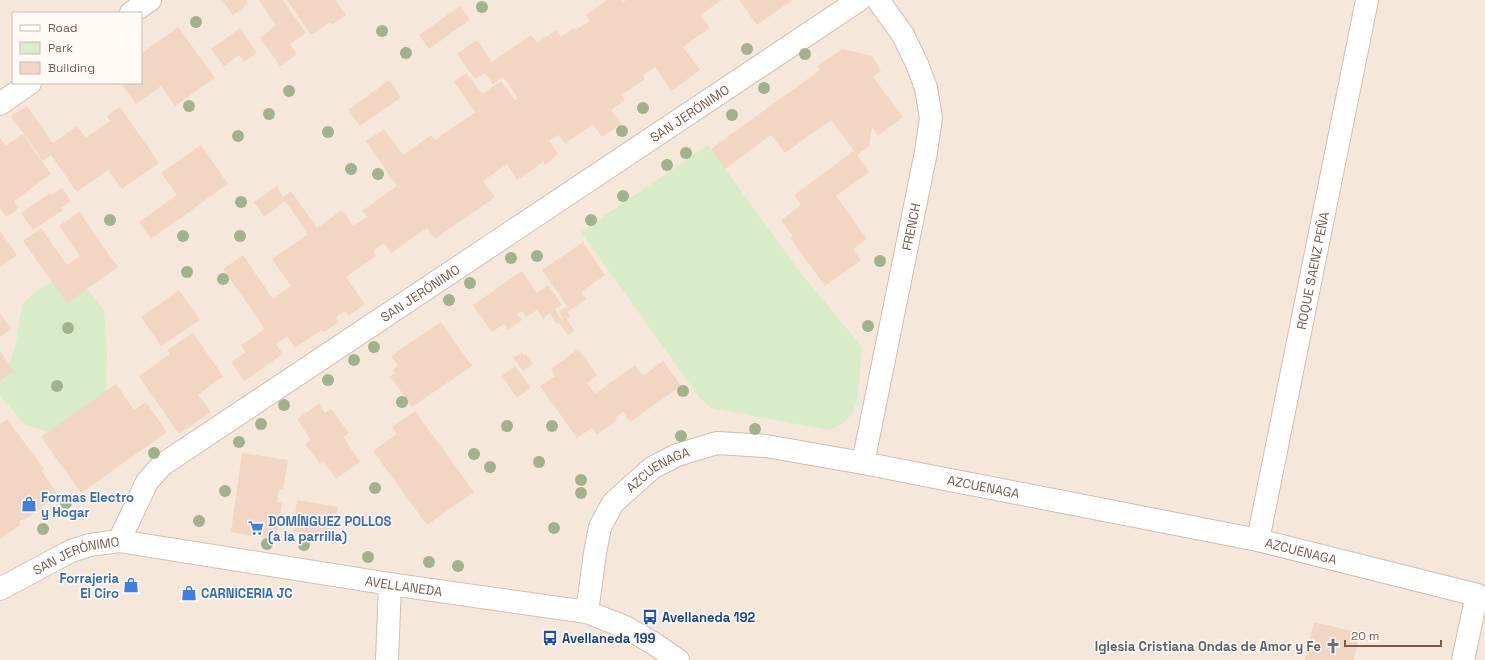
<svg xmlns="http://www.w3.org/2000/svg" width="1485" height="660" viewBox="0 0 1485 660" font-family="'Space Grotesk',sans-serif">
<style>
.residential{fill:#f5e8da;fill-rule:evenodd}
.green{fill:#d8ecc9}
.building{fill:#f3d5c3}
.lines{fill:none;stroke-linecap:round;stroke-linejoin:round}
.street-casing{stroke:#d1beb0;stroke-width:24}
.secondary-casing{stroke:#d6c0b0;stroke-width:24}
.street{stroke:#fff;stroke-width:22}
.secondary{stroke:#fff;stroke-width:22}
.tree{fill:#a0b28e}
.labels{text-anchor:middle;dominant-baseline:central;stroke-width:3;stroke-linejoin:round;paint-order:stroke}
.street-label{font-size:13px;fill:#7a5c4d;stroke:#fffaf3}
.shop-label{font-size:13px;font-weight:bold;fill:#366cbe;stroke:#fffaf3;text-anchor:start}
.transit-label{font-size:13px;font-weight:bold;fill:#164399;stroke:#fffaf3;text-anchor:start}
.worship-label{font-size:13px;font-weight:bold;fill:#5b616d;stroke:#fffaf3;text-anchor:end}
</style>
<rect width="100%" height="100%" fill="#fdf6ec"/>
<path class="residential" d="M0,0H1485V660H0ZM13,13H141V83H13Z"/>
<g class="green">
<path d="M708,145L799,271L862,347C861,361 859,402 853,412C847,421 839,427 829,430L711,408L699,397L581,232Z"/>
<polygon points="75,273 104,310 107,351 106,405 64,437 25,425 0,396 0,374 11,361 16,342 22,305 40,288"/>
</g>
<g class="building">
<polygon points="222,0 245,0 248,4 233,15"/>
<polygon points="259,0 283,0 306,33 290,44 297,54 280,66 260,38 276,25"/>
<polygon points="287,0 335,0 346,15 332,25 330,22 311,35"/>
<polygon points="607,0 622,0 623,2 626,0 722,0 700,15 710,28 683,47 700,70 671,91 655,67 643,75 645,79 621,95 625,100 611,110 621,124 602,137 593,124 565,144 559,135 549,141 558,154 545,165 543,162 517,180 507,164 483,181 495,197 435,239 427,228 391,253 384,243 373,251 376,256 346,277 365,304 349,316 345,311 336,317 339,322 324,332 322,330 295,348 287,336 276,344 283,354 244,381 231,362 246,352 241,345 265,329 223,269 243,255 273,299 291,286 272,259 308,234 285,201 264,217 254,202 277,186 283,197 291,191 317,228 342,210 353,226 367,217 362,211 397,186 366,141 384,129 403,155 431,135 435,140 475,112 454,82 466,73 482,94 501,81 515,100 518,98 503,77 493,84 485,73 475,79 457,54 477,40 492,62 531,35 537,43 556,30 561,37 574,28 576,30 590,21 586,15"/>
<polygon points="739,0 793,0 757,25"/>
<polygon points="460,6 470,20 429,49 419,35"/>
<polygon points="178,27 215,78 175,106 161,86 136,104 121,83 141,83 141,54"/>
<polygon points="240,28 257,53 244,62 239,55 224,66 211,49"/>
<polygon points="842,49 872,56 881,71 873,77 903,117 878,136 872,127 869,146 857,155 869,172 836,196 867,239 853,249 861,260 825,286 790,238 793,236 781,220 801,205 794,195 854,151 831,120 785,153 771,135 725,169 711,149 820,70 817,66"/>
<polygon points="389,80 401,97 360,126 348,110"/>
<polygon points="27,106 53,143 77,126 86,138 110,121 107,116 120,107 159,163 122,189 108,170 77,192 51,155 43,161 11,116"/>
<polygon points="23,134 51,174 14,201 19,208 7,217 0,208 0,138 6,146"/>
<polygon points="201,145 228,184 151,239 139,222 177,195 161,173"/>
<polygon points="62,188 71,201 61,208 63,210 33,230 21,213 50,193 52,195"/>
<polygon points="79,212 118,267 67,303 23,241 41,228 67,265 80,256 59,226"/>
<polygon points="0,231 17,255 0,267"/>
<polygon points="583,242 605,275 581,292 586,299 567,312 570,316 566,318 574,331 568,335 559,323 557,324 550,313 543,319 537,310 526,317 522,311 517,314 522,320 508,330 504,324 492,332 473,305 522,271 537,293 548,285 562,305 555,309 561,319 563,318 559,312 567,306 542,270"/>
<polygon points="179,290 200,320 161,346 141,317"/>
<polygon points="0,313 11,329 0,337"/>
<polygon points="441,322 472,366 412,407 390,376 396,373 393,369 398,365 391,356"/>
<polygon points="193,333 223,376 198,395 211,412 179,434 139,376 170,354 167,350"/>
<polygon points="578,349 597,375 587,383 595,394 635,365 643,376 663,361 681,386 630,422 623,412 615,418 617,420 597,435 592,428 577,438 540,386 555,376 551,369"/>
<polygon points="0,351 14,371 0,381"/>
<polygon points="522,352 524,355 526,354 533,364 523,371 513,358"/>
<polygon points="515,366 531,388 517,398 502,376"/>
<polygon points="116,384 134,410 146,402 167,432 81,493 41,437"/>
<polygon points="319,404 325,413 331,409 349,433 343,437 360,462 336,479 324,461 320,464 305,444 311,440 297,419"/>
<polygon points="415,411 474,492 427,525 373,451 397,434 392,427"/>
<polygon points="7,419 44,469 41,471 58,495 24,520 23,519 19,521 21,524 0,539 0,425"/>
<polygon points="242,453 288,460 283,490 279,489 277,502 282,503 276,540 231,532"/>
<polygon points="297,500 338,507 333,537 293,531 294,527 302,528 303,524 294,522"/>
<polygon points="1314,622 1360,633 1354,660 1305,660"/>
</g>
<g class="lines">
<defs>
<g id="street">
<polyline points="131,13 150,0"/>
<polyline points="0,104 30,83"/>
<path id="s1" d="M863,463L926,152L931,118L926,88L917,64L903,35L878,0"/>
<path id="s2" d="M1258,540L1367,0"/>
<path id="s3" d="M119,541L147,482L162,465L859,0"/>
<path id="s4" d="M587,612L595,553L600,527L613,503L652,468L677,455L717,443L766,446L863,463L1258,540L1477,595"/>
<polyline points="387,660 390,584"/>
<polyline points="1463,660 1477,595"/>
</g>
<g id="secondary">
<path id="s5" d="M0,589L71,551L90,545L119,541L390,584L587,612L625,627L653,643L678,660"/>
</g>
</defs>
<use href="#street" class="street-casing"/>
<use href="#secondary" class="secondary-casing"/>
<use href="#street" class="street"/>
<use href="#secondary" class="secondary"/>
</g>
<g class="tree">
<circle cx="482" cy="7" r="6"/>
<circle cx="196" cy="22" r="6"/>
<circle cx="382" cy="31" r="6"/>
<circle cx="747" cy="49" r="6"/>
<circle cx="406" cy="53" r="6"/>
<circle cx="805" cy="54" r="6"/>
<circle cx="764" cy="88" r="6"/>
<circle cx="289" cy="91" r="6"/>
<circle cx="189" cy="106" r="6"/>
<circle cx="643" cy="108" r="6"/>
<circle cx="269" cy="114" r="6"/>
<circle cx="732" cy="115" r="6"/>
<circle cx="622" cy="131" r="6"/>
<circle cx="328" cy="132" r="6"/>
<circle cx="238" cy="136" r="6"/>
<circle cx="686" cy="153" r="6"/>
<circle cx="667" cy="165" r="6"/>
<circle cx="351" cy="169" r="6"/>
<circle cx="378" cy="174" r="6"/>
<circle cx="623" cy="196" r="6"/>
<circle cx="241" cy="202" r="6"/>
<circle cx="110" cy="220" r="6"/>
<circle cx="591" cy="220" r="6"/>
<circle cx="183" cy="236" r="6"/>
<circle cx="240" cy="236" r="6"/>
<circle cx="537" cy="256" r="6"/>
<circle cx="511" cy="258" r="6"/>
<circle cx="880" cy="261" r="6"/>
<circle cx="187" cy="272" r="6"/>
<circle cx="223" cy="279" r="6"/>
<circle cx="470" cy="283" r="6"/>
<circle cx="449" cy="300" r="6"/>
<circle cx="868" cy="326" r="6"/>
<circle cx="68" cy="328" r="6"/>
<circle cx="374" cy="347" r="6"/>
<circle cx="354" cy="360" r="6"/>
<circle cx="328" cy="380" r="6"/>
<circle cx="57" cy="386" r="6"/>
<circle cx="683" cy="391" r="6"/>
<circle cx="402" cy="402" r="6"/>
<circle cx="284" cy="405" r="6"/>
<circle cx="261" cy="424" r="6"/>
<circle cx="507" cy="426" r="6"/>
<circle cx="552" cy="426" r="6"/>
<circle cx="755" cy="429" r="6"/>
<circle cx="681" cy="436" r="6"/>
<circle cx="239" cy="442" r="6"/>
<circle cx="154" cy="453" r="6"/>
<circle cx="474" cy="454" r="6"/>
<circle cx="539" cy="462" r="6"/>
<circle cx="490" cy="467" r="6"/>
<circle cx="581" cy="480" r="6"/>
<circle cx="375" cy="488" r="6"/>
<circle cx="225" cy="491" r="6"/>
<circle cx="581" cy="493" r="6"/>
<circle cx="66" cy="503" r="6"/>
<circle cx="199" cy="521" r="6"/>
<circle cx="554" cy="528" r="6"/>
<circle cx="43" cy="529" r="6"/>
<circle cx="267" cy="544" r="6"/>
<circle cx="304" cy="545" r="6"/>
<circle cx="368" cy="557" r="6"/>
<circle cx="429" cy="562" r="6"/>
<circle cx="458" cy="566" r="6"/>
</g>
<defs>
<symbol id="shop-bare" viewBox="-9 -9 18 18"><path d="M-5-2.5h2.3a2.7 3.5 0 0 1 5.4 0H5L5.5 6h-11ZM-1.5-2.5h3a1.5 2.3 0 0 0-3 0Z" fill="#3f7fe0" stroke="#fffaf3" stroke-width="2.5" paint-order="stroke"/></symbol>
<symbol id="supermarket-bare" viewBox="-9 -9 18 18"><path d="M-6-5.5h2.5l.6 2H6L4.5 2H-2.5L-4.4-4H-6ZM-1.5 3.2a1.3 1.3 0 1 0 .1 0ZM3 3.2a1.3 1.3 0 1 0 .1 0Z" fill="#3f7fe0" stroke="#fffaf3" stroke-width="2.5" paint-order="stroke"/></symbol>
<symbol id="bus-bare" viewBox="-9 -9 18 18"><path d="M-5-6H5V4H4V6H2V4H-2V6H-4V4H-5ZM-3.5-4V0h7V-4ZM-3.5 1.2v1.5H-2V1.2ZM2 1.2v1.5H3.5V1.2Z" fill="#1a4fb4" stroke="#fffaf3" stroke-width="2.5" paint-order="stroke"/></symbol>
<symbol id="church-bare" viewBox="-9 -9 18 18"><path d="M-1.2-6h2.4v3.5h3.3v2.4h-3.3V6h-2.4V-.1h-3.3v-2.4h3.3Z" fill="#6b7280" stroke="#fffaf3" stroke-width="2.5" paint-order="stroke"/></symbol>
</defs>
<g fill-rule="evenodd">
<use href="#shop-bare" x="18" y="493" width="22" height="22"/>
<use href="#supermarket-bare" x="245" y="517" width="22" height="22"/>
<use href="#shop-bare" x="120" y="574" width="22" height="22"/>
<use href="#shop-bare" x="178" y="582" width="22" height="22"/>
<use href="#bus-bare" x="639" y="606" width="22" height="22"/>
<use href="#bus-bare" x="539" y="627" width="22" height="22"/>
<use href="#church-bare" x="1322" y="635" width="22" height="22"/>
</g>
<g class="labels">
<g class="street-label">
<text stroke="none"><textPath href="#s3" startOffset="722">SAN JERÓNIMO</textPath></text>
<text stroke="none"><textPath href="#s1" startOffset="241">FRENCH</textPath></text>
<text stroke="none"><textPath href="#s2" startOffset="275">ROQUE SAENZ PEÑA</textPath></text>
<text stroke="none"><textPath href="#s3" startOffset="398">SAN JERÓNIMO</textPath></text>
<text stroke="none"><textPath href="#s4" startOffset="170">AZCUENAGA</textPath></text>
<text stroke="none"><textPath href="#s4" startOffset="506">AZCUENAGA</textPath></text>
<text stroke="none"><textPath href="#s4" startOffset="830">AZCUENAGA</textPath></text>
<text stroke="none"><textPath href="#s5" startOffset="84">SAN JERÓNIMO</textPath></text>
<text stroke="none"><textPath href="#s5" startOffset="418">AVELLANEDA</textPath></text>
</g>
<g class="shop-label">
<text x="41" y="497">Formas Electro<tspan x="41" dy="15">y Hogar</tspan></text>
<text x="268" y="521">DOMÍNGUEZ POLLOS<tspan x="268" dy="15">(a la parrilla)</tspan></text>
<text x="119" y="578" text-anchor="end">Forrajeria<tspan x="119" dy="15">El Ciro</tspan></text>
<text x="201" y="593">CARNICERIA JC</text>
</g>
<g class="transit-label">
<text x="662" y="617">Avellaneda 192</text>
<text x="562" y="638">Avellaneda 199</text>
</g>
<g class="worship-label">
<text x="1321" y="646">Iglesia Cristiana Ondas de Amor y Fe</text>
</g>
</g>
<rect x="12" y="12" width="130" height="72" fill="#fffaf3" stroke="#cabbb1"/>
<rect x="20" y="25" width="20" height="6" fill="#ffffff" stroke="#cabbb1"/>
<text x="48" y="32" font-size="12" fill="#7a5c4d">Road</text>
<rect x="20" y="42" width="20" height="12" fill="#d8ecc9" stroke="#cabbb1"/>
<text x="48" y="52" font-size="12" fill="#7a5c4d">Park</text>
<rect x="20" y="62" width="20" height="12" fill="#f3d5c3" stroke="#cabbb1"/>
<text x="48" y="72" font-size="12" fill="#7a5c4d">Building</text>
<path d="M1345 640v6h96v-6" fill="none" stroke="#7a5c4d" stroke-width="2"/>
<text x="1351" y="640" font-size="12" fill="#7a5c4d" stroke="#fffaf3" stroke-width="3" paint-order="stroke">20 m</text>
</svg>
